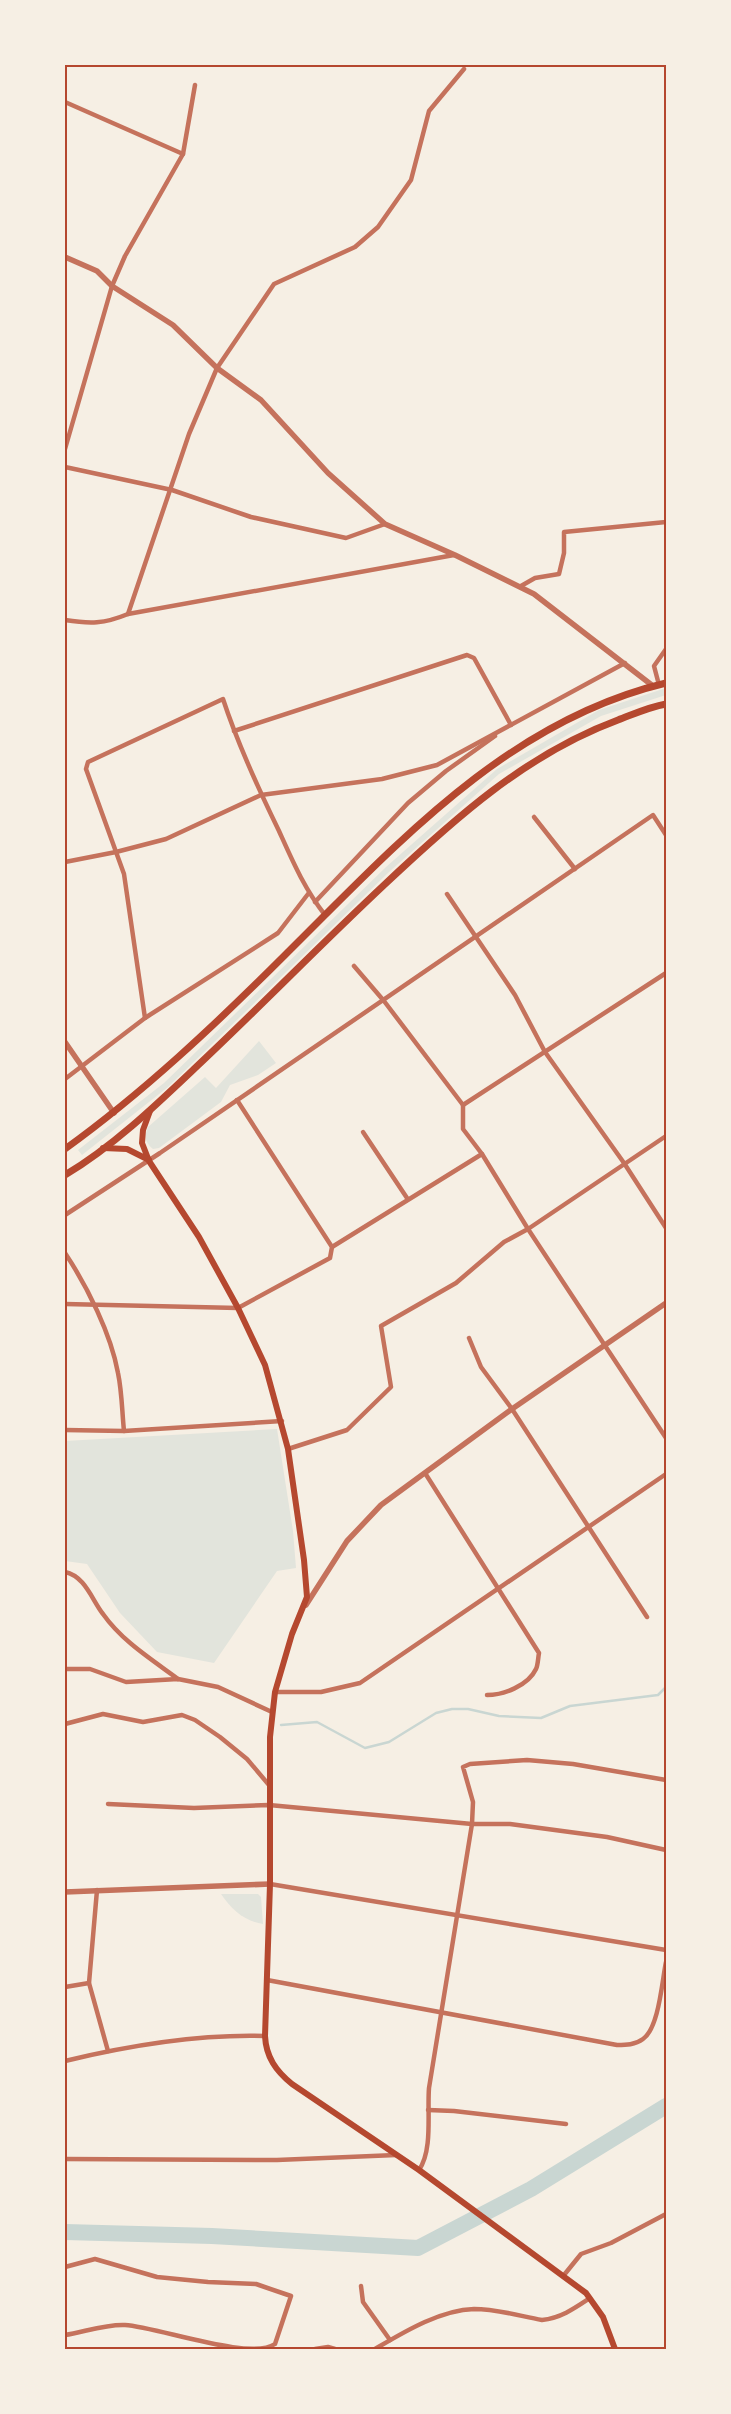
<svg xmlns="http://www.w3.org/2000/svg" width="731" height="2414" viewBox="0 0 731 2414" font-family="'PT Sans',sans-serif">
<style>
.green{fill:#e2e4dc}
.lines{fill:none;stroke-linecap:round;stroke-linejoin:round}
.stream{stroke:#c9d6d2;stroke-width:2.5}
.river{stroke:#c9d6d2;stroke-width:16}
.minor{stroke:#c5725c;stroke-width:4.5}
.tertiary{stroke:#c5725c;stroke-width:5.5}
.secondary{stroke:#b5482f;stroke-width:6}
.primary{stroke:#b5482f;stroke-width:7}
.neatline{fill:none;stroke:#b5482f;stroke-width:2}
</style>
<rect width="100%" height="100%" fill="#f6efe4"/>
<g class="green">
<polygon points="666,688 666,695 601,716 499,774 389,872 168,1087 82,1155 78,1150 164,1083 386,867 497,769 599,710"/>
<path d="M259,1041L276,1063L258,1075L230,1085L221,1102L159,1148L153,1149C145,1142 144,1137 148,1127L205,1077L216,1088Z"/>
<polygon points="277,1429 293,1531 296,1568 277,1571 214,1663 157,1652 120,1613 87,1564 65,1561 65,1441"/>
<path d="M221,1894H258L261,1897L263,1924C244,1921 232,1910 221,1894Z"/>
</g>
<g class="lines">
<polyline class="stream" points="281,1725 317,1722 365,1748 389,1742 436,1713 452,1709 468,1709 499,1716 541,1718 570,1706 658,1695 666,1687"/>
<polyline class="river" points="65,2232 212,2236 418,2248 531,2189 666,2106"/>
<g class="minor">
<polyline points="65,102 183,154"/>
<polyline points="65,449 112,286 125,256 183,154 195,85"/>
<polyline points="65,467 172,490 251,517 346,538 385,524"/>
<polyline points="521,586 535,578 559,574 564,553 564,532 666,522"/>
<polyline points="128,614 189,434 217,368 274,284 355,247 378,227 411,180 429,111 464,69"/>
<path d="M65,620C90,624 104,624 128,614L454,555"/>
<polyline points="659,685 654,666 666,649"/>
<polyline points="234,731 467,655 474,658 511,725"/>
<polyline points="534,817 575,869"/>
<polyline points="65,862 116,852 166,839 261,795 382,779 437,765 625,663"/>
<polyline points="447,894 515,995 545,1052 624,1163 666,1228"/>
<polyline points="315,902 408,803 446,771 495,736"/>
<polyline points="354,966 384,1001 463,1105 463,1129 482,1154 528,1229 666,1438"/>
<path d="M145,1018L124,874L86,769L88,762L223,699C238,745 258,788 279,831C293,862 304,888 325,915"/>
<polyline points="65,1079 145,1018 278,933 308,894"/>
<polyline points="463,1105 666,973"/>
<polyline points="363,1132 407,1198"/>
<polyline points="65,1215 160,1153 653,815 666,835"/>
<polyline points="332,1247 482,1154"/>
<path d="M65,1253C87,1286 111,1334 118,1373C122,1392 122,1412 124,1431"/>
<polyline points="65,1304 238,1308 330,1258 332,1247 237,1100"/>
<polyline points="469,1338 481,1367 512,1409 647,1617"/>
<polyline points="65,1430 124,1431 282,1421"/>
<polyline points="288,1449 347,1430 391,1387 381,1326 456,1283 504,1242 528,1229 666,1136"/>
<path d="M425,1473L539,1653C538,1658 538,1665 536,1669C528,1686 503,1695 487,1695"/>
<path d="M65,1572C85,1576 92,1600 103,1614C122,1641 151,1659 178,1679"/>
<polyline points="65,1669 90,1669 126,1682 178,1679 218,1687 272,1712"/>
<polyline points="275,1692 321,1692 360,1683 666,1474"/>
<polyline points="65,1724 103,1714 143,1722 182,1715 195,1720 220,1737 247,1759 269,1785"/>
<polyline points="108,1804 194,1808 269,1805 472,1824 510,1824 607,1837 666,1850"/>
<polyline points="270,1884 666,1950"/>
<polyline points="97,1890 89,1983 108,2051"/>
<path d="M267,1980L617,2045C626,2045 635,2045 643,2039C659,2028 662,1981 666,1962"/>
<polyline points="65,1987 89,1983"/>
<path d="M65,2061C131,2045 197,2034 265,2036"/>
<polyline points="428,2110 454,2111 566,2124"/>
<polyline points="65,2159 277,2160 396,2155"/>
<path d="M419,2170C433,2150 427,2112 429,2088L472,1824L473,1802L463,1767L470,1764L527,1760L573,1764L666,1780"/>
<path d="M65,2267L95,2259L157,2277L208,2282L256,2284L291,2296L275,2344C250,2361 158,2327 125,2325C106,2324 84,2332 65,2335"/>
<polyline points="564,2275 581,2254 611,2243 666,2214"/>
<polyline points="361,2286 363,2302 390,2340"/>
<polyline points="315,2349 328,2347 335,2349"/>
<path d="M375,2349C404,2332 440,2310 474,2309C497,2309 520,2316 542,2320C561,2318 575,2308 590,2298"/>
</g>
<g class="tertiary">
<polyline points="65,257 97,271 112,286 173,325 217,368 261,400 328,473 385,524 455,555 534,594 653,686"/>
<polyline points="65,1042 114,1113"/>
<polyline points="306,1605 347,1541 381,1505 512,1409 666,1303"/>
<polyline points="65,1892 270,1884"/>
</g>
<g class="secondary">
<path d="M150,1111L143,1130L142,1143L149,1161L199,1237L238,1308L265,1365L288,1449L304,1560L307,1597L292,1634L275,1692L270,1737V1884L265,2036C266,2057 276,2071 292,2084L419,2170L586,2293L603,2317L615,2349"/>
<polyline points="103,1148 127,1149 149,1160"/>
</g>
<g class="primary">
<path d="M65,1149C144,1092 216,1024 285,955C397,844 507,721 666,683"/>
<path d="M65,1175C112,1147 154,1107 194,1069C258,1009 319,946 383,886C454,819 526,754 618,720C634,714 649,707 666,704"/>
</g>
</g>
<rect width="731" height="2414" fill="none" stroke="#f6efe4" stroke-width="132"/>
<rect x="66" y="66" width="599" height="2282" class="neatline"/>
</svg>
